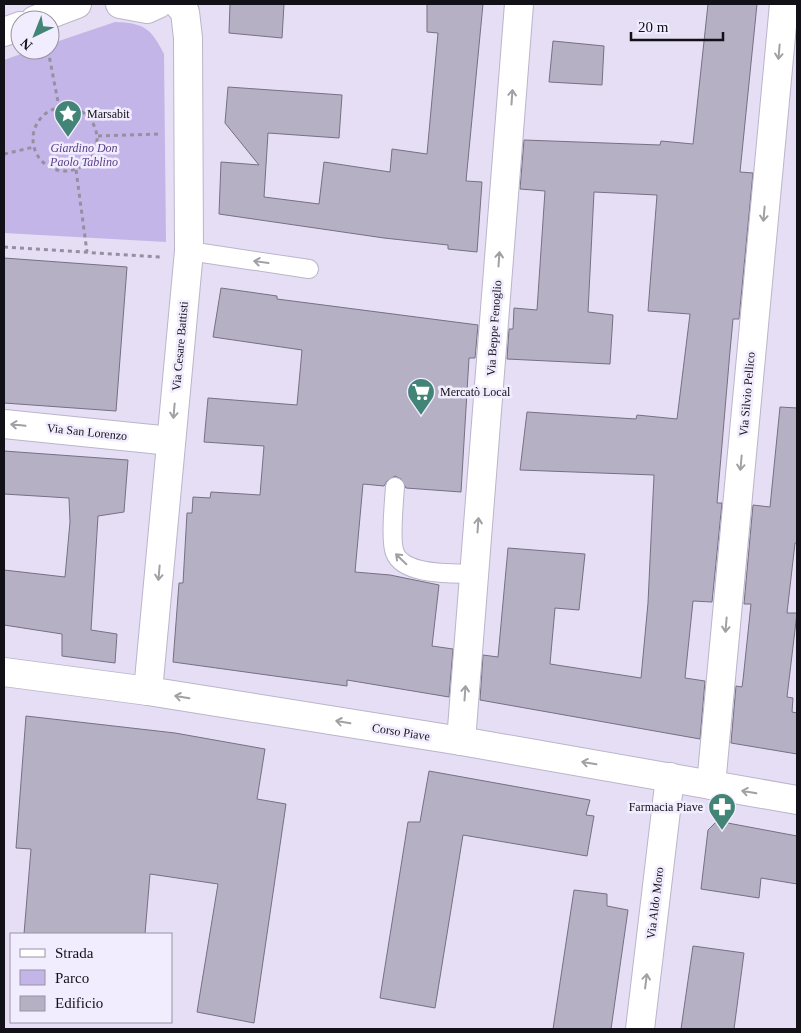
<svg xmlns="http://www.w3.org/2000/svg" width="801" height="1033" viewBox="0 0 801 1033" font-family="'Times New Roman',serif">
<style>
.green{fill:#c4b5e8}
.building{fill:#b6b0c5;stroke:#767083}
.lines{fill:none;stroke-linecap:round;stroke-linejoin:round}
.service-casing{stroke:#bbb5ca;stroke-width:20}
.minor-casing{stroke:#bbb5ca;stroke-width:30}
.path{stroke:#9590a0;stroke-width:3;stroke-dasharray:4 4;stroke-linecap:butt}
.service{stroke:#fff;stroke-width:18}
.minor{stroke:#fff;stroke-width:28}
.oneway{stroke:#a1a0a3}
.labels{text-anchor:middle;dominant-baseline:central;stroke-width:5;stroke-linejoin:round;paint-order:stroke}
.poi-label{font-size:12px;fill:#131118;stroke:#f1ecfe;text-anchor:start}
.park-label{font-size:12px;font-style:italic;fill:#5c4089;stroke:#f1ecfe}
.street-label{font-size:12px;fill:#131118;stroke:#f1ecfe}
</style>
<rect width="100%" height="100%" fill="#e5def4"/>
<path class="green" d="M115,22C144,23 151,28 164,54L166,242L4,233V60L32,50H50V44Z"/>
<g class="building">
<polygon points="230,4 284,4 282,38 229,33"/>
<polygon points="427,4 483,4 466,181 482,182 477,252 448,249 448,245 384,238 219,214 221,162 259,165 225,123 228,87 342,95 339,138 268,133 264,197 319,204 324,162 390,172 392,149 427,154 438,33 427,32"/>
<polygon points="708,4 757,4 740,172 753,173 739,319 733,319 730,351 717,503 722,503 712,602 693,601 685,678 705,681 700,739 480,700 483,655 498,657 508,548 585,554 579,610 555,608 550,664 641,678 648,603 654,475 520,470 527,412 636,419 637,415 677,419 690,314 648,311 657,195 594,192 588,312 613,315 610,364 507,359 509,329 513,329 514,308 537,310 545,191 520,189 524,140 660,145 661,141 693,144"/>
<polygon points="553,41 604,46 602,85 549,82"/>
<polygon points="4,258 127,267 116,411 4,403"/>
<polygon points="221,288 277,296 277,299 478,325 475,358 469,358 461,492 406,488 401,479 395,476 387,481 384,486 363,484 355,572 390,575 439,585 432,646 453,649 449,697 347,680 347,686 173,662 179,583 183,583 187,513 192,513 193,497 210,498 211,492 260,495 264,446 204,442 208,398 297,405 302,350 213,337"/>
<polygon points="780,407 797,408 797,543 795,543 787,613 797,613 787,697 793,698 792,712 797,713 797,754 731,743 736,686 742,687 743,680 751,604 744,604 753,505 770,507"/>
<polygon points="4,451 128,460 124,512 98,516 91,630 117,634 115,663 62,656 62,634 4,625 4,570 65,577 70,522 69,498 4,494"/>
<polygon points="26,716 175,733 265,749 257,799 286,804 254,1023 197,1012 218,884 150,874 145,934 24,934 31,849 16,848"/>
<polygon points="429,771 590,800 586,815 594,816 587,856 463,835 435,1008 380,998 408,822 420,822"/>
<polygon points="717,821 797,836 797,884 761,878 759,898 701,889 708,830"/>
<polygon points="574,890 607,894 607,906 628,910 611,1029 553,1029"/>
<polygon points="693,946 744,953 734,1029 681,1029"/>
</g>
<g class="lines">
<defs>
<g id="service">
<polyline points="189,251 309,269"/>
<path d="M395,487C394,501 390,542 395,553C404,576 454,573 474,574"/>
</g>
<g id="minor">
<polyline points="120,4 147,9 158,4"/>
<polyline points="35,20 77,4"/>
<polyline points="4,32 20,26"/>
<polyline points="4,424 171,441"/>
<polyline points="4,672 148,691 461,741 797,800"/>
<polyline points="148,691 189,251 188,38 185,12 178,4"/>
<polyline points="461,741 519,4"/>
<polyline points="711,785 784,4"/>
<polyline points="640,1029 670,777"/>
</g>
</defs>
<use href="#service" class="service-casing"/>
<use href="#minor" class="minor-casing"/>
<g class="path">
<polyline points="48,50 59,107"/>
<circle cx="65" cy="139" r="32"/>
<polyline points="98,136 160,134"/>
<polyline points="4,154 34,147"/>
<polyline points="76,170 87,252"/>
<polyline points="4,247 160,257"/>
</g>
<use href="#service" class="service"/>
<use href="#minor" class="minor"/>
</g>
<defs><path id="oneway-shaft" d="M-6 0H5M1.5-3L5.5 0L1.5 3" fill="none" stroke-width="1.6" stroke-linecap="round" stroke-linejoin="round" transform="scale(1.25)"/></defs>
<g class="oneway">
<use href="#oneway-shaft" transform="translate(779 52) rotate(95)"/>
<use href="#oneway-shaft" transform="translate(512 97) rotate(-86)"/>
<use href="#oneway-shaft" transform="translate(764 214) rotate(95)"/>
<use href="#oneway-shaft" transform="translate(499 259) rotate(-86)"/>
<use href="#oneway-shaft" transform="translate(261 262) rotate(-172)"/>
<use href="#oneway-shaft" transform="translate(174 411) rotate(95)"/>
<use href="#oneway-shaft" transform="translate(18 425) rotate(-174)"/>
<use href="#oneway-shaft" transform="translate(741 463) rotate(95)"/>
<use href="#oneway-shaft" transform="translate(478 525) rotate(-86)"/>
<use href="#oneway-shaft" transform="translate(401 559) rotate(-136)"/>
<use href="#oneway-shaft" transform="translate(159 573) rotate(95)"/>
<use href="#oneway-shaft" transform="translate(726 625) rotate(95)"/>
<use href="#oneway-shaft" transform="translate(465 693) rotate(-86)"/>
<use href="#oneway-shaft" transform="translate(182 697) rotate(-171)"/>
<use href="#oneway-shaft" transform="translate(343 722) rotate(-171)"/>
<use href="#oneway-shaft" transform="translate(589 763) rotate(-170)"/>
<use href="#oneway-shaft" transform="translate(749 792) rotate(-170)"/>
<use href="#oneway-shaft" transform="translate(646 981) rotate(-83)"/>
</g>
<defs>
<symbol id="sight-pin" viewBox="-11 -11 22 30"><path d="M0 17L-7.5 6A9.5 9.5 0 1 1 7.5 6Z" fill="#428476" stroke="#f1ecfe"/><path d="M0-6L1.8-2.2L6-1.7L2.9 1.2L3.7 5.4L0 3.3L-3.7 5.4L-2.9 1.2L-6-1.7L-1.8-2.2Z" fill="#fff"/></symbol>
<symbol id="supermarket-pin" viewBox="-11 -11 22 30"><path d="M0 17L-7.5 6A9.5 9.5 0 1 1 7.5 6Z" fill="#428476" stroke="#f1ecfe"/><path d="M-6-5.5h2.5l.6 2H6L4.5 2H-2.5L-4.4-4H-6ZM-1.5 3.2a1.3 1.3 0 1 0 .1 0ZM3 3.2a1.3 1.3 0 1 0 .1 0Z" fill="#fff"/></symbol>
<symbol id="pharmacy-pin" viewBox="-11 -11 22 30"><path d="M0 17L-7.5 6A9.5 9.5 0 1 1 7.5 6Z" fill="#428476" stroke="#f1ecfe"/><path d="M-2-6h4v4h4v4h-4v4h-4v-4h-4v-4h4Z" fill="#fff"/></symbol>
</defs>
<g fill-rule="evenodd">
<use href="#sight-pin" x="52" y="98" width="32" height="43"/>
<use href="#supermarket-pin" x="405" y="376" width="32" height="43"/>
<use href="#pharmacy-pin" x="706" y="791" width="32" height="43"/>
</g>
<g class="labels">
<g class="poi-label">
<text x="87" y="114">Marsabit</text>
<text x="440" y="392">Mercatò Local</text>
<text x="703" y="807" text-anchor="end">Farmacia Piave</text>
</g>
<g class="park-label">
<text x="84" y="148">Giardino Don<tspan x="84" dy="14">Paolo Tablino</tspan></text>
</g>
<g class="street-label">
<text transform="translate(494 328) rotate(-86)">Via Beppe Fenoglio</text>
<text transform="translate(180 346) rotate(-85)">Via Cesare Battisti</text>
<text transform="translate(747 394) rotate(-85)">Via Silvio Pellico</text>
<text transform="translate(87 432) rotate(6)">Via San Lorenzo</text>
<text transform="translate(401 732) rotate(9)">Corso Piave</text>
<text transform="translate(655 903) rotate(-83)">Via Aldo Moro</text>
</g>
</g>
<rect width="801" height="1033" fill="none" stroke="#131118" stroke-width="10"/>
<rect x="10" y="933" width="162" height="90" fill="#f1ecfe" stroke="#9894a2"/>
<rect x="20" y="949" width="25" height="8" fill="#ffffff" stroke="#9894a2"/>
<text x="55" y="958" font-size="15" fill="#131118">Strada</text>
<rect x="20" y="970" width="25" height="15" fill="#c4b5e8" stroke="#9894a2"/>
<text x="55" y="983" font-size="15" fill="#131118">Parco</text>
<rect x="20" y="996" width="25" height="15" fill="#b6b0c5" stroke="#9894a2"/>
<text x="55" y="1008" font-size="15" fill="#131118">Edificio</text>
<g transform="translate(35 35) rotate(223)"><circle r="24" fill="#f1ecfe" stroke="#9894a2"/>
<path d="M0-4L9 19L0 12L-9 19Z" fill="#428476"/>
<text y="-8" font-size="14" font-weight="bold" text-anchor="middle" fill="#131118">N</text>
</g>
<path d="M631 32v8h92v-8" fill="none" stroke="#131118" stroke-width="2.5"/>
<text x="638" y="32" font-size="15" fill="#131118" stroke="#f1ecfe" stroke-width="4" paint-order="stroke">20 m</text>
</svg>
